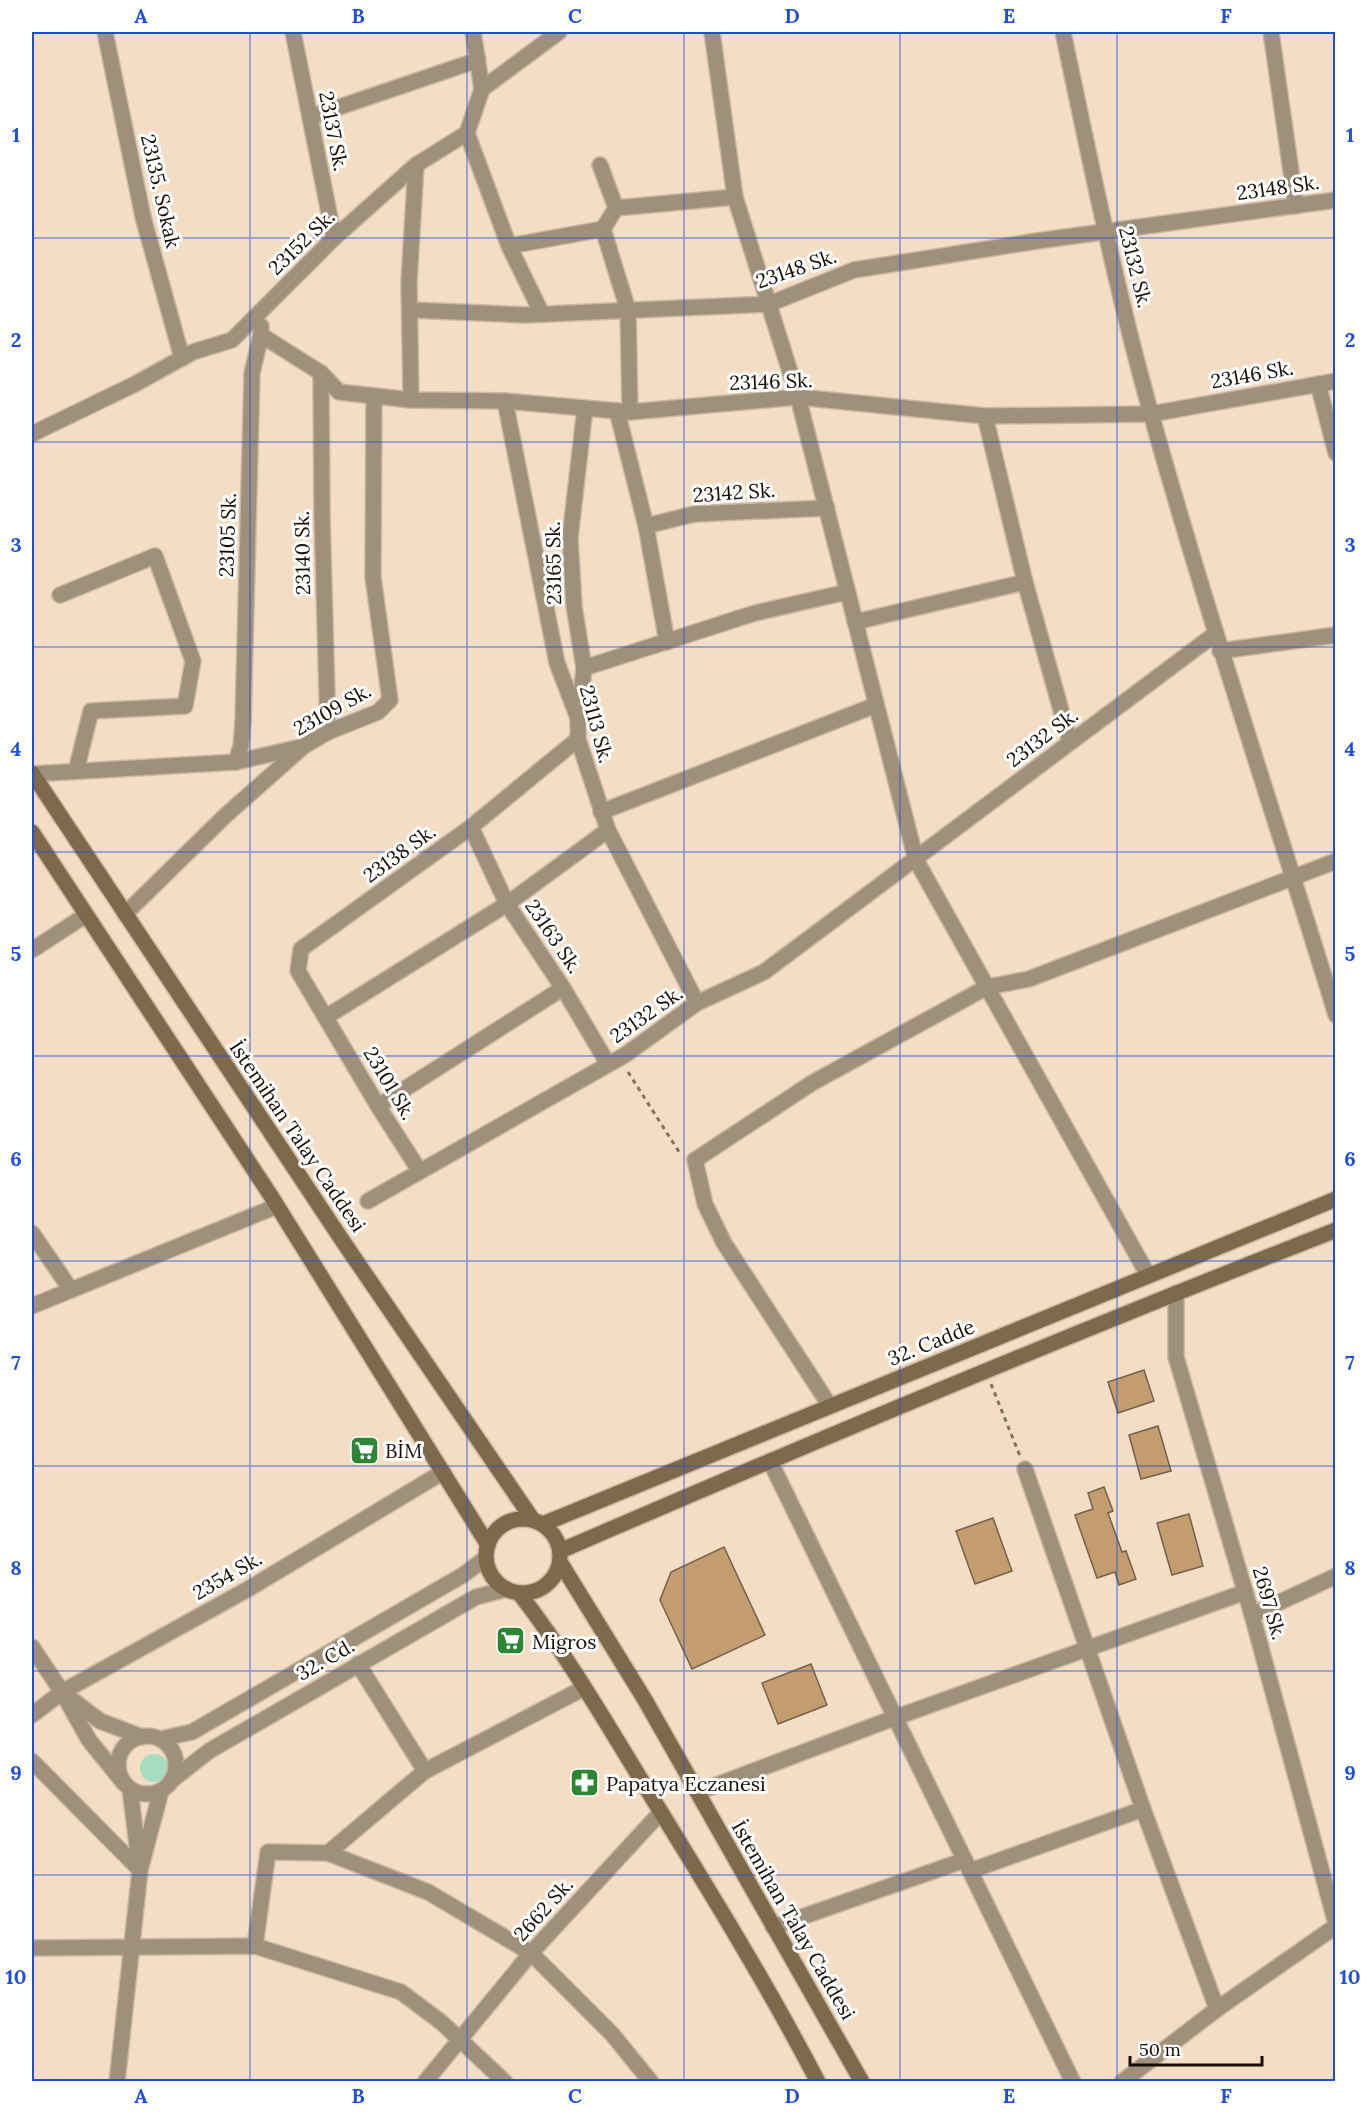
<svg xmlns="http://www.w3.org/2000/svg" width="1367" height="2113" viewBox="0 0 1367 2113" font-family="Lora,serif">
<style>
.green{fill:#a7dcc0}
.building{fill:#c39d6f;stroke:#74614b;stroke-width:1.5}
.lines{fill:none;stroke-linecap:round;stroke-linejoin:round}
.minor-casing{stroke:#cbb8a2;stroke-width:18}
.tertiary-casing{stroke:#cbb8a2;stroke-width:18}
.secondary-casing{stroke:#cbb8a2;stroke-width:18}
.path{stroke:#827363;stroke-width:3;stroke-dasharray:4.5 4.5;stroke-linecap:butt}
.minor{stroke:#9e907b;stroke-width:15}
.tertiary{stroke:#9e907b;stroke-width:15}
.secondary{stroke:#7d6a4a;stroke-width:15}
.grid{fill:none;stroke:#1d4ed8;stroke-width:1.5;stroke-opacity:0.55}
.labels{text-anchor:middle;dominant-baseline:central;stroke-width:6;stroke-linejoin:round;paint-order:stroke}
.street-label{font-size:20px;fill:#160e06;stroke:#fff}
.poi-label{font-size:20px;fill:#160e06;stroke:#fff;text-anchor:start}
.neatline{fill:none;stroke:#1d4ed8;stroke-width:2}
.grid-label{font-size:20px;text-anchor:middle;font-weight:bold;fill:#1d4ed8}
</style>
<rect width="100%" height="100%" fill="#f3ddc4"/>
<circle class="green" cx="154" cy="1768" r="14"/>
<g class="building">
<polygon points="1144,1370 1154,1401 1118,1413 1108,1382"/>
<polygon points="1158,1426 1171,1471 1141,1479 1129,1435"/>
<polygon points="1104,1487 1113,1511 1108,1513 1122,1552 1126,1551 1136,1579 1119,1585 1115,1572 1097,1578 1075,1515 1093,1509 1088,1493"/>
<polygon points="1189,1514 1203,1566 1172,1575 1157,1523"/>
<polygon points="993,1518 1012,1571 975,1584 956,1531"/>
<polygon points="724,1547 765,1635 692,1669 660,1600 671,1572"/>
<polygon points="811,1664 827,1705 778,1724 762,1683"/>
</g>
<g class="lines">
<defs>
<g id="minor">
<polyline points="105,32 143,217 182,358"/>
<polyline points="293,32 334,238"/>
<polyline points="473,32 482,89"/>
<polyline points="712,32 735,197 798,397 916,860 1148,1275"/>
<path d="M1063,32C1090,160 1116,290 1152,417C1208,618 1275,816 1336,1015"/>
<polyline points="1271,32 1296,206"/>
<polyline points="310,117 478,60"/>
<polyline points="467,133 509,246 542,314"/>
<polyline points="600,165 616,208"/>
<polyline points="603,229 628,310 630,412"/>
<polyline points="509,246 603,229 616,208 735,197"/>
<polyline points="411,310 525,315 769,304 854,270 1037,241 1336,200"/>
<polyline points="261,335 321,373 339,392 411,400 505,401 630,412 798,397 985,416 1151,414 1336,381"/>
<polyline points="321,373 322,515 328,732"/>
<polyline points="1318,384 1336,453"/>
<polyline points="411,400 409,282 416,165"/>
<polyline points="505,401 557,663 578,718 578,739 608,830 697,1003"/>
<polyline points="617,411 646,526 667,642"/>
<polyline points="985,416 1025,582 1070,742"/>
<polyline points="32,434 135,384 193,352 232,340 334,238 416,165 467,133 482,89 559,32"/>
<polyline points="646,526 694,514 827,508"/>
<polyline points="60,595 155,556 193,661 185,706 91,711 76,771"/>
<polyline points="855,622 1025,582"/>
<polyline points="1220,651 1336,635"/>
<polyline points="584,668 755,613 847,592"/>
<polyline points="579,715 584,668 574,606 570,538 585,408"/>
<polyline points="236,762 241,746 243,721 252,373 261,335 261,326"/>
<polyline points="32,774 236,762 301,747"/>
<polyline points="601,812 876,705"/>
<polyline points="471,827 507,904 563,988 608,1064"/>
<polyline points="125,914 226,815 304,746 328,732 378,712 390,700 373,577 374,396"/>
<polyline points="32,950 86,915"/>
<polyline points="326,1017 507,904 608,830"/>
<polyline points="378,1106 563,988"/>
<polyline points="419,1170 378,1106 298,971 301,949 471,827 578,739"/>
<polyline points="368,1201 625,1055 697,1003 764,972 1215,634"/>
<polyline points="32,1233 71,1290"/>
<polyline points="1176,1293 1176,1357 1252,1615 1336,1924"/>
<polyline points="32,1306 277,1206"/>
<polyline points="830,1406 724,1243 705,1204 695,1160 812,1083 987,987 1029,979 1336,861"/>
<polyline points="770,1461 1073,2082"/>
<polyline points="1025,1469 1143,1809 1217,2009"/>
<polyline points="1252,1615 1336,1576"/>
<polyline points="32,1647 62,1692"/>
<polyline points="358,1664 425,1771"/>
<polyline points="32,1715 62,1692 250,1588 443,1472"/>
<polyline points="32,1761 140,1870"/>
<polyline points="130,1789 139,1861"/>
<polyline points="698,1792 894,1718 1245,1592"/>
<polyline points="328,1853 425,1771 584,1688"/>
<polyline points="970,1871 1143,1809"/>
<polyline points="773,1927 965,1860"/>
<polyline points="255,1946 268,1852 328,1853 428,1892 531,1953 612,2034 651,2082"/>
<polyline points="32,1948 255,1946 401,1992 441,2022 505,2082"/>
<polyline points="117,2082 140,1870 161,1791"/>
<polyline points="425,2082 531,1953 661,1812"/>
<polyline points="1122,2082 1217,2009 1336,1926"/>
</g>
<g id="tertiary">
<circle cx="147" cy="1765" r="29"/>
<polyline points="160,1739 192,1732 463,1575 486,1558"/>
<polyline points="172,1780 209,1751 476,1597 507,1589"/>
<polyline points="123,1782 89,1740 62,1692 100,1721 142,1737"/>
</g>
<g id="secondary">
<polyline points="32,773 342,1240 533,1520"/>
<polyline points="32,832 271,1196 488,1545"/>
<circle cx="523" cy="1556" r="37"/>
<polyline points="543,1524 1336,1199"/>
<path d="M560,1551C817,1440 1075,1332 1336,1230"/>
<polyline points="560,1562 645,1700 862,2082"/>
<path d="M519,1593C567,1655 607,1724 648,1791C707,1887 766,1982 818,2082"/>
</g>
</defs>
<use href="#minor" class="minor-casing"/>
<use href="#tertiary" class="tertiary-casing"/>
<use href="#secondary" class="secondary-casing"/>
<g class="path">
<polyline points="628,1072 681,1155"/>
<polyline points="991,1384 1020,1456"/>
</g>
<use href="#minor" class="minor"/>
<use href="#tertiary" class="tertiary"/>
<use href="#secondary" class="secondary"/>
</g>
<path class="grid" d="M250,32V2082M467,32V2082M684,32V2082M900,32V2082M1117,32V2082M32,238H1336M32,442H1336M32,647H1336M32,852H1336M32,1056H1336M32,1261H1336M32,1466H1336M32,1671H1336M32,1875H1336"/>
<defs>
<symbol id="supermarket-square" viewBox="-11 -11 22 22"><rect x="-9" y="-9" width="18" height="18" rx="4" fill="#2d8635" stroke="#fff"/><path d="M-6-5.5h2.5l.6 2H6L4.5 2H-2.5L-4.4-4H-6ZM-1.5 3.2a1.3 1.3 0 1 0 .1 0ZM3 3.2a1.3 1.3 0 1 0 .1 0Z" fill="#fff"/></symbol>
<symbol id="pharmacy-square" viewBox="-11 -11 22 22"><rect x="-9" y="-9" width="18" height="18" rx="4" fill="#2d8635" stroke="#fff"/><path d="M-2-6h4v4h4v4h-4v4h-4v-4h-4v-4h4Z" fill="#fff"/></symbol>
</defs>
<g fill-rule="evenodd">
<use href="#supermarket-square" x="348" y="1434" width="33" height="33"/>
<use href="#supermarket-square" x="494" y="1624" width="33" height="33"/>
<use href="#pharmacy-square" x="568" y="1766" width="33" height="33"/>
</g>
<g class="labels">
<g class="street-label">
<text transform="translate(334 131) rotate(79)">23137 Sk.</text>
<text transform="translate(1278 187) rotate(-8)">23148 Sk.</text>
<text transform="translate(161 191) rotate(77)">23135. Sokak</text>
<text transform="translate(301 242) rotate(-44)">23152 Sk.</text>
<text transform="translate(1136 267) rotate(76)">23132 Sk.</text>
<text transform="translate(796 268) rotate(-19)">23148 Sk.</text>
<text transform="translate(1252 374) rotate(-10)">23146 Sk.</text>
<text transform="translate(771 381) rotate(-2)">23146 Sk.</text>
<text transform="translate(734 492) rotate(-4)">23142 Sk.</text>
<text transform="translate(227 535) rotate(-88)">23105 Sk.</text>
<text transform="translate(302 553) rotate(-91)">23140 Sk.</text>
<text transform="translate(553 563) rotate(-91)">23165 Sk.</text>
<text transform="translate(332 709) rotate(-29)">23109 Sk.</text>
<text transform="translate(597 724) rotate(75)">23113 Sk.</text>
<text transform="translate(1042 737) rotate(-37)">23132 Sk.</text>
<text transform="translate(399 853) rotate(-36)">23138 Sk.</text>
<text transform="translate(554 936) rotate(56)">23163 Sk.</text>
<text transform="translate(646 1014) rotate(-35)">23132 Sk.</text>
<text transform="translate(390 1083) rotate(59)">23101 Sk.</text>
<text transform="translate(298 1136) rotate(56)">İstemihan Talay Caddesi</text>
<text transform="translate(931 1342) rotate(-22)">32. Cadde</text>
<text transform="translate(227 1575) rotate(-30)">2354 Sk.</text>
<text transform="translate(1270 1603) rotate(74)">2697 Sk.</text>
<text transform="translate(325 1659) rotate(-30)">32. Cd.</text>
<text transform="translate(543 1909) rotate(-48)">2662 Sk.</text>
<text transform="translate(794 1920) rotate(60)">İstemihan Talay Caddesi</text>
</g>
<g class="poi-label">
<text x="385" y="1450">BİM</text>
<text x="532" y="1641">Migros</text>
<text x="606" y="1783">Papatya Eczanesi</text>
</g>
</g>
<rect width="1367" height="2113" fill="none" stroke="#ffffff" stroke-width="66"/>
<path d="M1130 2056v9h132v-9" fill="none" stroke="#160e06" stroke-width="3"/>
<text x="1139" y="2056" font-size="18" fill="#160e06" stroke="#ffffff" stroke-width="4.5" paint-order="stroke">50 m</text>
<rect x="33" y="33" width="1301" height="2047" class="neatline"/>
<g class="grid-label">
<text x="141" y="23">A</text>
<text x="358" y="23">B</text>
<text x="575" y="23">C</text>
<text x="792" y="23">D</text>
<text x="1009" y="23">E</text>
<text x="1226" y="23">F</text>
<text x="16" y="142">1</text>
<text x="1350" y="142">1</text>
<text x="16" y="347">2</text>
<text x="1350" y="347">2</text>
<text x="16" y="552">3</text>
<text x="1350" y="552">3</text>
<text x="16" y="756">4</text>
<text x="1350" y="756">4</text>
<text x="16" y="961">5</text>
<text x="1350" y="961">5</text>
<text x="16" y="1166">6</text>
<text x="1350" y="1166">6</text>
<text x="16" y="1370">7</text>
<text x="1350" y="1370">7</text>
<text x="16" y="1575">8</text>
<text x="1350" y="1575">8</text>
<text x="16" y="1780">9</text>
<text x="1350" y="1780">9</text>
<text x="16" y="1984">10</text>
<text x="1350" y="1984">10</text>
<text x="141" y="2103">A</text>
<text x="358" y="2103">B</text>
<text x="575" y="2103">C</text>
<text x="792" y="2103">D</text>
<text x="1009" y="2103">E</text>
<text x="1226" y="2103">F</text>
</g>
</svg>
